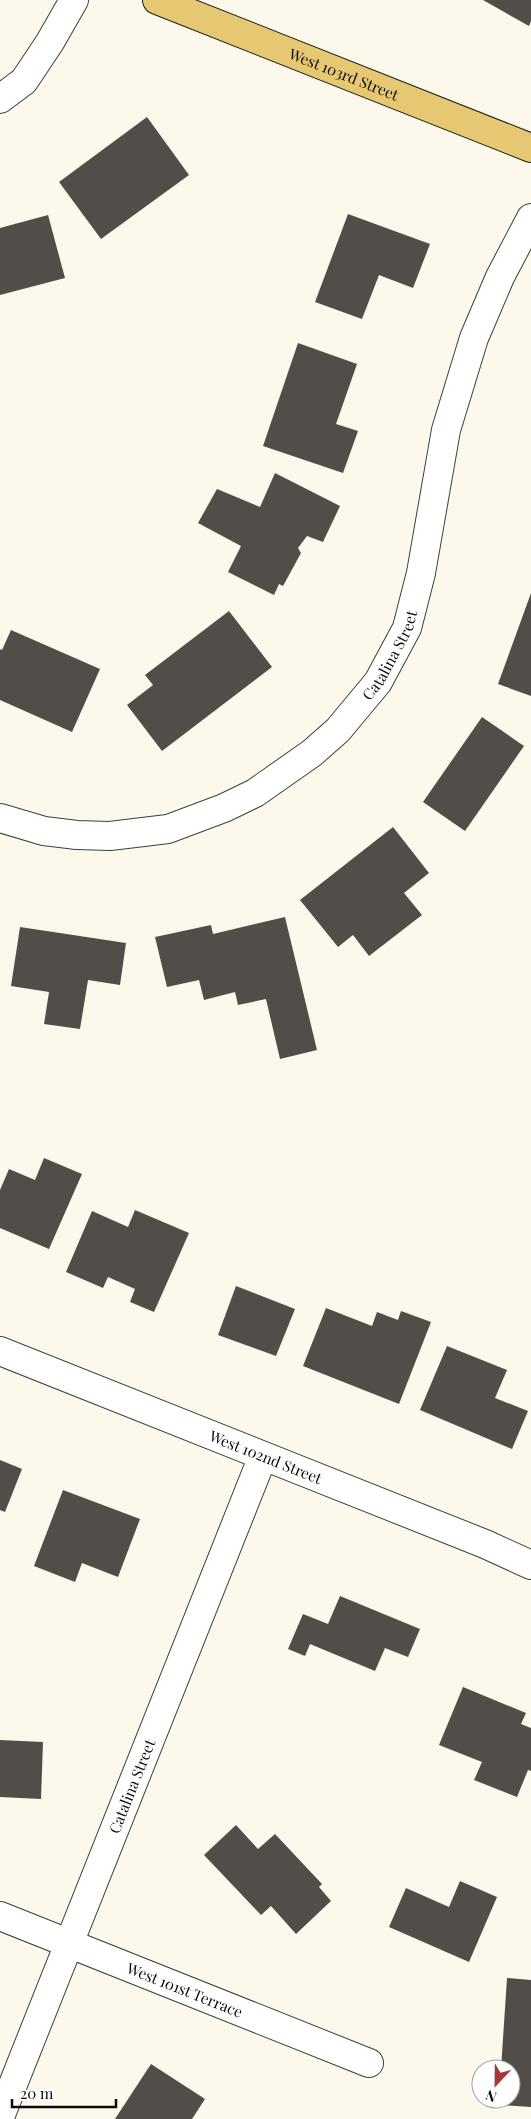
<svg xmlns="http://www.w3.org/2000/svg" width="531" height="2119" viewBox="0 0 531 2119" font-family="'Playfair Display',serif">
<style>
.building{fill:#524d49}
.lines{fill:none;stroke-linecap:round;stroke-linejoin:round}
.minor-casing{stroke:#3e3e3e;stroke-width:30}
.major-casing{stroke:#1c1c1c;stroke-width:30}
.minor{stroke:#fff;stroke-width:28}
.major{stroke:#e6c872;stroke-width:28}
.labels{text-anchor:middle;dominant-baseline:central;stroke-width:5;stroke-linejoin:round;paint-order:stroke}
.street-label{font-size:15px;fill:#0b0b0b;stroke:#fff}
</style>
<rect width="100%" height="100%" fill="#fcf9ec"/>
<g class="building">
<polygon points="483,0 531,0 531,21 529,26"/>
<polygon points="147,117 189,175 101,239 59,182"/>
<polygon points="348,214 430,244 413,288 379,275 362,319 315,302"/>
<polygon points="48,215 65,278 0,295 0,228"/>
<polygon points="298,343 357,364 336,424 358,431 343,473 263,446"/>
<polygon points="275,473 340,506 323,542 307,536 298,548 301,553 283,586 279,584 274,595 228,572 241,546 198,523 217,489 260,507"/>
<polygon points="531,593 531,696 498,684"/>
<polygon points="229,611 272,667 162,751 127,705 153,685 145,675"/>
<polygon points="11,630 100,669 72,732 0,700 0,649 2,650"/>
<polygon points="482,717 524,746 465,831 423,802"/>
<polygon points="393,827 429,873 404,893 422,915 369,956 353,935 338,947 300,900"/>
<polygon points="285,917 317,1050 280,1059 266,999 238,1005 235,992 204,1000 199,980 167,987 155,937 211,925 213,934"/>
<polygon points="20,927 126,943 120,985 88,980 80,1029 44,1024 49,992 11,986"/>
<polygon points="44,1158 82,1174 49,1249 0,1228 0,1190 9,1169 35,1180"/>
<polygon points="135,1210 189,1233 154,1312 130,1302 135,1289 108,1277 103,1288 66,1272 92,1211 128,1227"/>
<polygon points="236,1286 295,1309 276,1356 218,1335"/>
<polygon points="326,1308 372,1326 377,1312 398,1320 401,1311 431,1322 399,1404 303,1366"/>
<polygon points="447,1346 507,1370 495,1398 528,1411 512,1449 420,1410"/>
<polygon points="0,1460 22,1469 5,1512 0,1510"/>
<polygon points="63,1490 140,1519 118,1577 82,1563 75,1582 34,1566"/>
<polygon points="340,1596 420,1629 408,1657 385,1648 375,1671 310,1644 305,1656 288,1649 303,1614 328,1624"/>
<polygon points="463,1687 526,1713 521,1724 531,1728 531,1771 528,1770 517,1797 474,1780 482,1762 439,1745"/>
<polygon points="0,1740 43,1742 41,1799 0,1797"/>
<polygon points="236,1825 258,1849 275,1834 322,1884 319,1887 331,1901 296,1934 271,1906 261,1915 204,1855"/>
<polygon points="460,1881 497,1897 469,1962 389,1927 406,1888 449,1907"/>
<polygon points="507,1978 531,1980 531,2107 499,2105 499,2099 511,2099 511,2069 501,2069"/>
<polygon points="151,2064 205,2099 192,2119 115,2119"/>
</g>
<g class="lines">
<defs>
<g id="minor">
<polyline points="0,99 24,81 50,42 74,0"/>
<path id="s1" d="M0,818L44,831L77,835L110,836L168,829L224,808L255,793L312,753L338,730L378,682L407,628L421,573L446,430L474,338L500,277L531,218"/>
<path id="s2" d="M0,1351L485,1544L531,1565"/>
<path id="s3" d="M0,1916L369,2063"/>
<path id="s4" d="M0,2117L263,1456"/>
</g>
<g id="major">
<path id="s5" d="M157,0L531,148"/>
</g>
</defs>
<use href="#minor" class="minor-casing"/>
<use href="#major" class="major-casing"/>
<use href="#minor" class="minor"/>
<use href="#major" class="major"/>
</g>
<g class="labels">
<g class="street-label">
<text stroke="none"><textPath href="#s5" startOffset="201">West 103rd Street</textPath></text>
<text stroke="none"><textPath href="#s1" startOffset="461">Catalina Street</textPath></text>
<text stroke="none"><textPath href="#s2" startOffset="286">West 102nd Street</textPath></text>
<text stroke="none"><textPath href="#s4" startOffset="356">Catalina Street</textPath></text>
<text stroke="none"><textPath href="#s3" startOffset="199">West 101st Terrace</textPath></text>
</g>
</g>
<g transform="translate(496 2084) rotate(202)"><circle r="24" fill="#ffffff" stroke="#9d9d9d"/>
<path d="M0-4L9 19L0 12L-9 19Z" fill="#a8363d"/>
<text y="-8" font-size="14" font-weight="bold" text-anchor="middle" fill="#0b0b0b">N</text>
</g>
<path d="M12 2099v8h104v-8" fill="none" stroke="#0b0b0b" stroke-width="2.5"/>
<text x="20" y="2099" font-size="15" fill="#0b0b0b" stroke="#ffffff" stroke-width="4" paint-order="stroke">20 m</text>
</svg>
